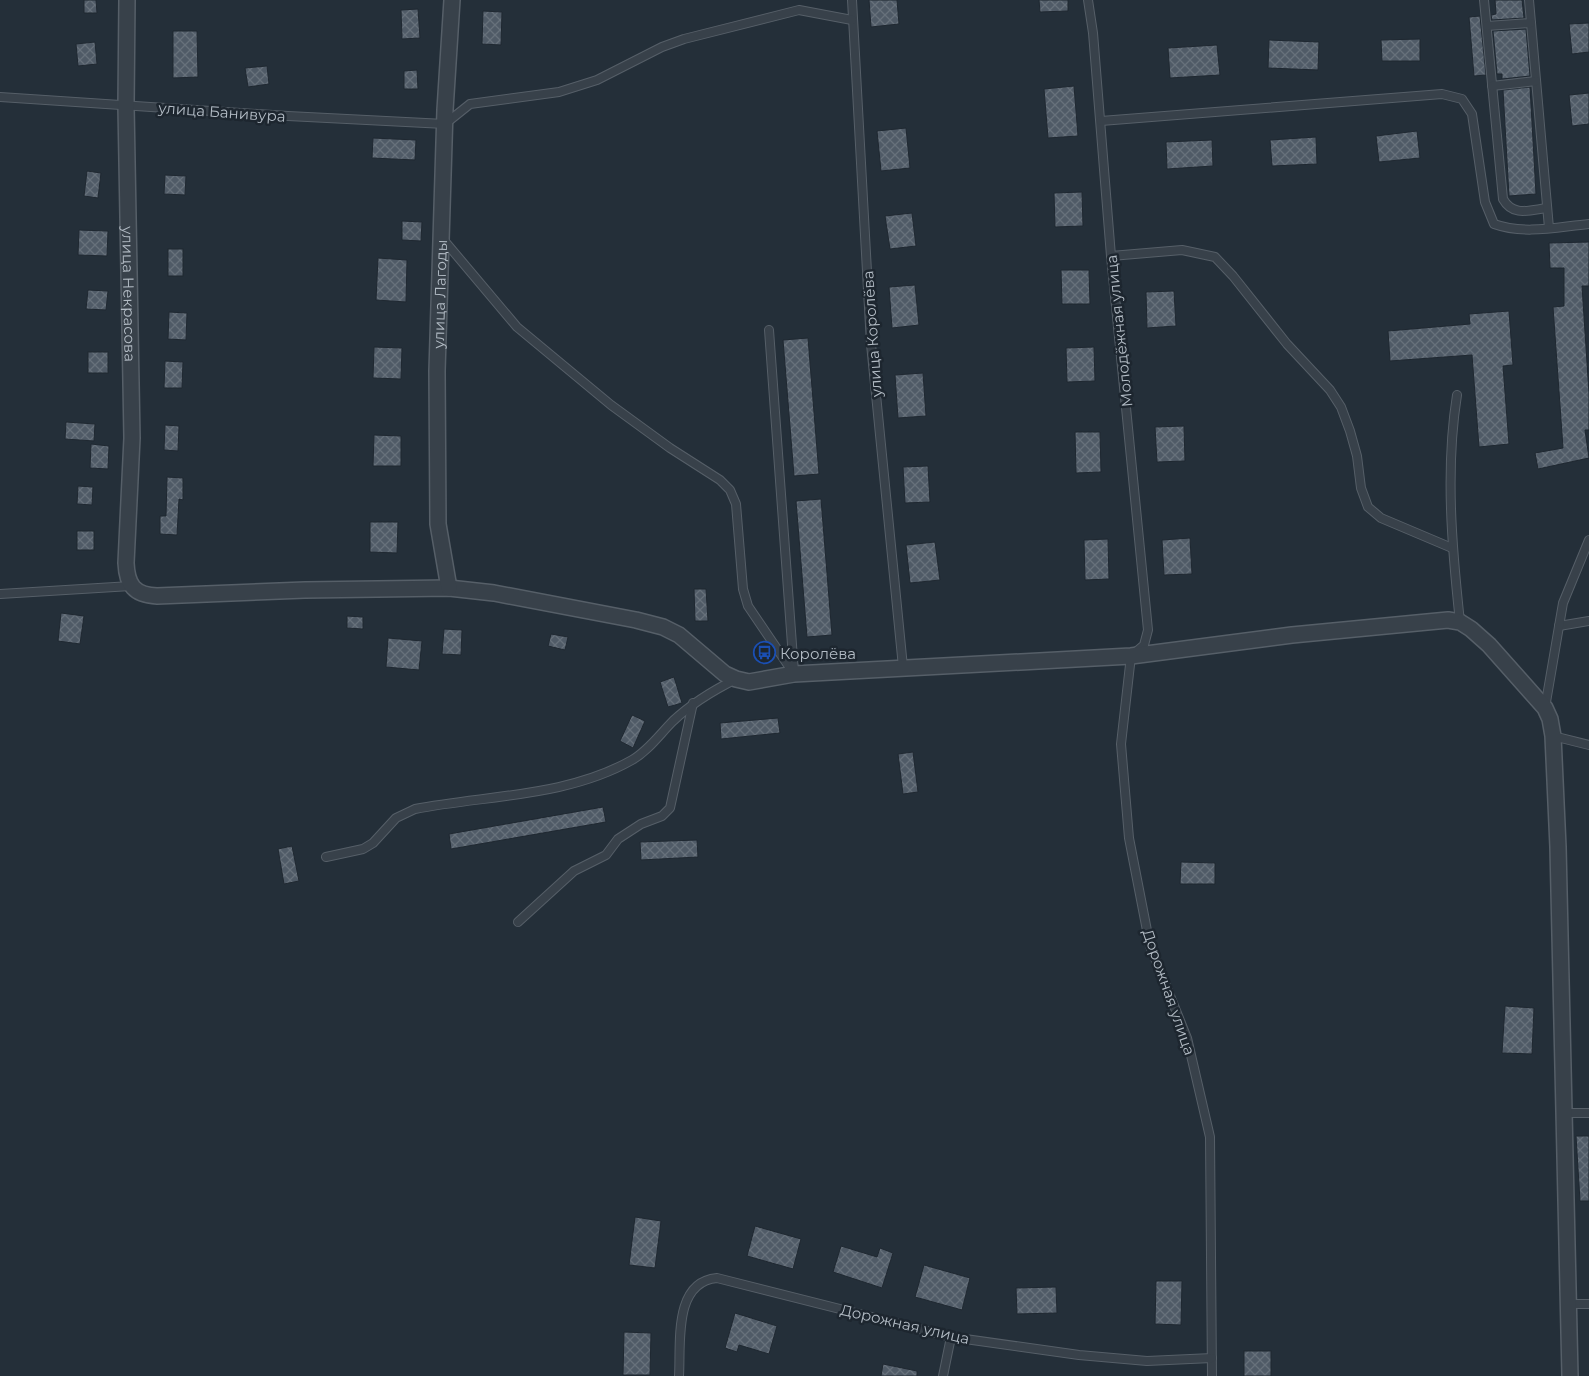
<svg xmlns="http://www.w3.org/2000/svg" width="1589" height="1376" viewBox="0 0 1589 1376" font-family="Montserrat,sans-serif">
<style>
.building{fill:url(#building-cross-hatch);stroke:#1f2831}
.lines{fill:none;stroke-linecap:round;stroke-linejoin:round}
.service-casing{stroke:#565f68;stroke-width:10}
.minor-casing{stroke:#565f68;stroke-width:18}
.service{stroke:#38414a;stroke-width:8}
.minor{stroke:#38414a;stroke-width:15}
.labels{text-anchor:middle;dominant-baseline:central;stroke-width:5;stroke-linejoin:round;paint-order:stroke}
.street-label{font-size:15px;fill:#b3bcc5;stroke:#1d262f}
.poi-label{font-size:15px;fill:#b3bcc5;stroke:#1d262f;text-anchor:start}
</style>
<defs>
<pattern id="building-cross-hatch" width="8" height="8" patternUnits="userSpaceOnUse" patternTransform="scale(1.25)"><rect width="8" height="8" fill="#505b67"/><path d="M0 0l8 8M0 8l8-8" fill="none" stroke="#67717b"/></pattern>
</defs>
<rect width="100%" height="100%" fill="#242f39"/>
<g class="building">
<polygon points="84,0 96,0 97,13 84,13"/>
<polygon points="869,0 897,0 899,24 871,27"/>
<polygon points="1039,0 1068,0 1068,11 1040,12"/>
<polygon points="1495,0 1522,0 1524,18 1492,20 1491,15 1496,14"/>
<polygon points="418,9 420,38 402,39 401,10"/>
<polygon points="483,11 502,12 501,45 482,44"/>
<polygon points="1480,16 1486,75 1474,76 1469,17"/>
<polygon points="1589,23 1589,52 1572,54 1569,24"/>
<polygon points="1526,29 1530,76 1502,79 1502,74 1497,74 1493,31"/>
<polygon points="173,31 197,31 198,77 173,78"/>
<polygon points="1420,39 1420,61 1382,61 1381,40"/>
<polygon points="1269,40 1319,42 1318,70 1268,68"/>
<polygon points="95,42 97,64 78,66 76,44"/>
<polygon points="1217,45 1220,75 1170,78 1168,48"/>
<polygon points="267,66 269,84 248,87 245,68"/>
<polygon points="417,70 418,89 404,89 404,71"/>
<polygon points="1074,86 1078,136 1048,138 1044,89"/>
<polygon points="1530,87 1536,194 1509,196 1503,90"/>
<polygon points="1589,93 1589,124 1572,126 1569,95"/>
<polygon points="906,128 910,168 881,171 877,131"/>
<polygon points="1417,131 1420,158 1379,162 1376,136"/>
<polygon points="1316,137 1317,164 1272,166 1270,140"/>
<polygon points="373,138 416,140 415,160 372,158"/>
<polygon points="1212,140 1213,166 1167,169 1166,142"/>
<polygon points="87,171 101,173 98,198 84,196"/>
<polygon points="165,175 186,176 185,195 164,194"/>
<polygon points="1082,192 1083,226 1055,227 1054,193"/>
<polygon points="912,213 916,246 890,249 885,216"/>
<polygon points="402,221 422,222 421,241 402,240"/>
<polygon points="79,230 108,231 107,256 78,255"/>
<polygon points="1589,242 1589,286 1582,286 1589,393 1589,430 1585,430 1589,458 1538,469 1535,453 1563,448 1553,307 1564,306 1564,268 1550,268 1549,243"/>
<rect x="168" y="249" width="15" height="27"/>
<polygon points="378,258 407,260 406,302 376,300"/>
<polygon points="1061,270 1089,270 1090,304 1062,304"/>
<polygon points="915,285 919,325 892,328 889,287"/>
<polygon points="88,290 108,291 106,310 86,309"/>
<polygon points="1174,291 1176,326 1147,328 1146,292"/>
<polygon points="1509,311 1513,365 1503,366 1509,444 1479,447 1472,355 1390,361 1388,331 1470,324 1469,314"/>
<polygon points="169,312 187,313 186,340 168,339"/>
<polygon points="808,338 819,474 794,476 783,340"/>
<polygon points="374,347 402,348 401,379 373,378"/>
<polygon points="1094,347 1095,381 1067,382 1066,348"/>
<rect x="88" y="352" width="20" height="21"/>
<polygon points="165,361 183,362 182,388 164,388"/>
<polygon points="923,373 926,416 898,418 895,375"/>
<polygon points="66,422 95,424 94,441 65,439"/>
<polygon points="165,425 179,426 178,451 164,450"/>
<polygon points="1184,426 1185,461 1157,462 1155,427"/>
<polygon points="1075,432 1100,432 1101,472 1076,473"/>
<polygon points="374,435 401,436 401,466 373,466"/>
<polygon points="91,444 109,446 108,469 90,468"/>
<polygon points="928,466 930,502 905,503 903,467"/>
<polygon points="167,477 183,478 183,500 179,499 177,535 160,534 160,516 166,516"/>
<polygon points="78,486 93,487 92,505 77,504"/>
<polygon points="821,499 832,635 807,637 796,501"/>
<polygon points="370,522 398,522 397,553 370,552"/>
<rect x="77" y="531" width="17" height="19"/>
<polygon points="1190,538 1192,574 1164,575 1162,540"/>
<polygon points="1108,539 1109,579 1085,580 1084,540"/>
<polygon points="935,542 940,580 910,583 906,545"/>
<polygon points="694,589 706,589 708,621 695,621"/>
<polygon points="61,613 84,616 80,644 58,641"/>
<polygon points="347,616 363,617 363,629 347,628"/>
<polygon points="444,629 462,630 461,655 442,654"/>
<polygon points="551,634 568,637 565,650 548,646"/>
<polygon points="388,638 422,641 419,670 386,667"/>
<polygon points="674,677 682,703 668,707 660,682"/>
<polygon points="632,715 645,721 633,748 620,741"/>
<polygon points="778,718 780,733 721,739 720,723"/>
<polygon points="913,752 918,792 903,794 898,754"/>
<polygon points="603,807 606,822 451,849 449,834"/>
<polygon points="697,840 698,857 641,860 640,842"/>
<polygon points="292,846 299,881 284,884 278,849"/>
<polygon points="1181,862 1215,863 1215,884 1180,884"/>
<polygon points="1505,1006 1534,1008 1532,1054 1502,1053"/>
<polygon points="1576,1136 1589,1136 1589,1201 1580,1201"/>
<polygon points="635,1217 661,1221 655,1268 629,1265"/>
<polygon points="755,1226 801,1239 793,1269 747,1256"/>
<polygon points="841,1246 877,1257 880,1248 893,1253 882,1288 833,1272"/>
<polygon points="924,1265 970,1278 962,1310 915,1297"/>
<polygon points="1156,1281 1182,1281 1181,1325 1155,1324"/>
<polygon points="1056,1287 1057,1313 1017,1314 1016,1288"/>
<polygon points="735,1313 777,1326 769,1354 739,1345 737,1352 725,1348"/>
<polygon points="624,1332 651,1333 650,1375 623,1375"/>
<rect x="1244" y="1351" width="27" height="25"/>
<polygon points="883,1364 917,1371 917,1376 881,1376"/>
</g>
<g class="lines">
<defs>
<g id="service">
<polyline points="852,0 871,344 903,667"/>
<polyline points="1088,0 1093,33 1111,256 1148,630 1144,645 1131,656 1121,744 1129,838 1150,946 1187,1038 1210,1137 1212,1376"/>
<path d="M1484,0L1503,199C1513,217 1530,210 1547,208"/>
<polyline points="1529,0 1549,228"/>
<polyline points="1487,26 1531,23"/>
<polyline points="1492,86 1536,81"/>
<polyline points="0,97 288,116 445,124 470,104 559,92 597,80 662,47 684,39 799,10 852,20"/>
<path d="M1101,121L1442,94L1462,99L1472,114L1485,202L1494,224C1525,235 1557,227 1589,224"/>
<polyline points="442,238 517,327 611,405 670,448 720,480 730,490 736,504 743,589 748,606 794,674"/>
<polyline points="1111,256 1182,250 1215,257 1233,276 1287,344 1330,390 1341,407 1350,431 1357,456 1361,488 1368,507 1381,518 1452,548"/>
<polyline points="769,330 794,672"/>
<path d="M1457,395C1445,470 1452,548 1460,622"/>
<polyline points="0,594 131,586"/>
<polyline points="1559,626 1589,621"/>
<polyline points="1545,708 1563,603 1589,540"/>
<polyline points="1553,736 1589,745"/>
<path d="M326,857L363,849L373,843L396,818L415,809C487,795 567,797 632,760C648,751 660,734 673,721C692,703 712,691 736,679"/>
<polyline points="518,922 574,871 606,855 618,839 641,824 662,816 670,808 693,703"/>
<polyline points="1564,1113 1589,1113"/>
<polyline points="1569,1304 1589,1304"/>
<path d="M679,1376C681,1343 673,1282 717,1278L951,1337L1079,1355L1147,1361L1212,1358"/>
<polyline points="943,1376 951,1337"/>
</g>
<g id="minor">
<path id="s1" d="M127,0L126,106L132,438L126,563C127,585 134,595 157,596L305,590L449,588L494,593L636,620L663,627L679,635L725,674L736,679L749,682L794,674L1131,656L1292,635L1448,620L1460,622L1471,629L1489,645L1545,708L1550,719L1553,736L1558,847L1570,1376"/>
<path id="s2" d="M449,588L438,524L437,371L445,110L452,0"/>
</g>
</defs>
<use href="#service" class="service-casing"/>
<use href="#minor" class="minor-casing"/>
<use href="#service" class="service"/>
<use href="#minor" class="minor"/>
</g>
<defs>
<symbol id="bus-ring" viewBox="-11 -11 22 22"><circle r="9.5" fill="#1d262f" stroke="#1a4fb4" stroke-width="1.5"/><path d="M-5-6H5V4H4V6H2V4H-2V6H-4V4H-5ZM-3.5-4V0h7V-4ZM-3.5 1.2v1.5H-2V1.2ZM2 1.2v1.5H3.5V1.2Z" fill="#1a4fb4"/></symbol>
</defs>
<g fill-rule="evenodd">
<use href="#bus-ring" x="752" y="640" width="25" height="25"/>
</g>
<g class="labels">
<g class="street-label">
<text transform="translate(222 112) rotate(4)">улица Банивура</text>
<text stroke="none"><textPath href="#s1" startOffset="294">улица Некрасова</textPath></text>
<text stroke="none"><textPath href="#s2" startOffset="295">улица Лагоды</textPath></text>
<text transform="translate(1119 331) rotate(-96)">Молодёжная улица</text>
<text transform="translate(872 334) rotate(-94)">улица Королёва</text>
<text transform="translate(1169 992) rotate(71)">Дорожная улица</text>
<text transform="translate(905 1324) rotate(13)">Дорожная улица</text>
</g>
<g class="poi-label">
<text x="780" y="653">Королёва</text>
</g>
</g>
</svg>
